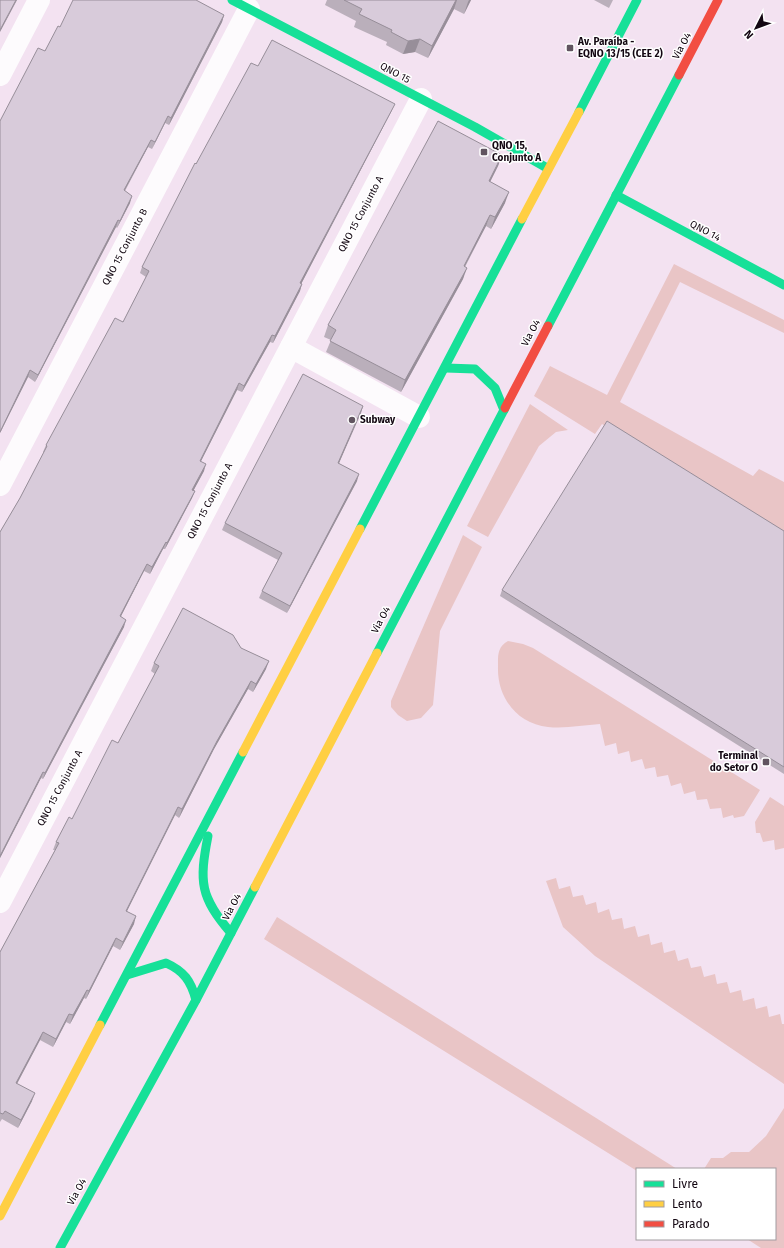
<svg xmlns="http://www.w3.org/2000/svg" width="784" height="1248" viewBox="0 0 784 1248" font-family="'Fira Sans',sans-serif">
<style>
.green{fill:#e9c5c6}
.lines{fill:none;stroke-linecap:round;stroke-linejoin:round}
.street{stroke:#fdfbfd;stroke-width:22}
.fast{stroke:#16e098;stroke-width:9}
.slow{stroke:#ffcf43;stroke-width:9}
.jam{stroke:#f24e42;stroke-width:9}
.wall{fill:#baafbb}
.shaded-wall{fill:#978e99}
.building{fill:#d8cbda;stroke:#978e99}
.poi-dot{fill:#615460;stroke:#fff;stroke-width:1.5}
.labels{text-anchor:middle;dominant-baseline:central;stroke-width:3;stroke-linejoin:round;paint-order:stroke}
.poi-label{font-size:10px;font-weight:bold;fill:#130712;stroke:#fff;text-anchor:start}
.street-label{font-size:10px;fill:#130712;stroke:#fff}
</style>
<rect width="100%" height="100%" fill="#f3e2f1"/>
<g class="green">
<polygon points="674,264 784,320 784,333 680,282 620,402 753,476 759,469 784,482 784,538 602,424 595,434 534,396 550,366 607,395"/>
<polygon points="530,404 568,430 556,432 539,446 488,537 467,526"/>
<polygon points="463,535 482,547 440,631 433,705 421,718 407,721 398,715 391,707 391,701"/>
<path d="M508,641L523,644L533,648L760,790L744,816L734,818L733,815L723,818L721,808L710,809L707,799L697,800L695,791L684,794L681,783L671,786L668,775L657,777L655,767L645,769L642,759L631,762L629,751L618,754L616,743L605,746L600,724C583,725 565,729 548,727C517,724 497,697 498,667C498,656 497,647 508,641Z"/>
<polygon points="770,797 784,806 784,848 775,850 774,840 763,842 760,833 756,833 755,822"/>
<polygon points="556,878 559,889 570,886 573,897 583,895 586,905 596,902 598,913 609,909 612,920 622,918 624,929 635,926 638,937 649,934 651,945 662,942 664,953 675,950 678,961 688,958 691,968 701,966 704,977 715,974 717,984 727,982 730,993 741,990 743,1001 754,998 756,1009 767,1006 769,1017 780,1014 782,1024 784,1024 784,1084 595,956 563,927 546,881"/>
<polygon points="277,917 677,1169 678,1169 637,1169 637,1171 264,939"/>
<polygon points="784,1108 784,1248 761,1248 747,1239 775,1239 775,1169 704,1169 711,1158 723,1158 731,1152 749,1152 766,1136"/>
</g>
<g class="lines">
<g class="street">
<polyline points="0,75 39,0"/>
<polyline points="291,347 419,417"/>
<polyline points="0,485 249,9"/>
<polyline points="0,902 421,99"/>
</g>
<g class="fast">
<polyline points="232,0 475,127 547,168"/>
<polyline points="579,112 637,0"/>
<polyline points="616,195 784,285"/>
<polyline points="548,326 679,75"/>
<polyline points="446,368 475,369 495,388 504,410"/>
<polyline points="360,529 522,219"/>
<polyline points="377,653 505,408"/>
<path d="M208,836C199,882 200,897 231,933"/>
<path d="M127,975L166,963C184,971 191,981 196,1000"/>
<polyline points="100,1025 243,752"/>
<polyline points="60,1248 196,1000 255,887"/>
</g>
<g class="slow">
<polyline points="522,219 579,112"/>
<polyline points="243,752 360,529"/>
<polyline points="255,887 377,653"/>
<polyline points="0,1216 100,1025"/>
</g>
<g class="jam">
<polyline points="679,75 718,0"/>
<polyline points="505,408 548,326"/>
</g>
</g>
<g class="wall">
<polygon points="327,0 471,0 464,14 454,9 428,58 415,52 403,54 386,45 387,42 354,27 356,21 325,5"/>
<polygon points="594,0 613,0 609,8"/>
<polygon points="224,15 222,22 169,125 165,123 152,149 148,147 125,191 130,203 117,228 116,227 35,382 28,377 0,433 0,121 60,27"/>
<polygon points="258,66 392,110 301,284 300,291 273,343 270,342 242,392 237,390 201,461 204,471 193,491 195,491 192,498 165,549 163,549 150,574 144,571 121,616 124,627 43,779 41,778 0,858 0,532 20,498 44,452 43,452 46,445 123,322 146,277 140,273 142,267 196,164"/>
<polygon points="502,155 498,166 490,182 505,203 491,229 486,226 465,267 463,279 401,392 326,352 331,340 324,337 328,325"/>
<polygon points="363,406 339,463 357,481 287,613 259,598 262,591 278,560 222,530 225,523"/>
<polygon points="784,531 784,774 500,596 502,590"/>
<polygon points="241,648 266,669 253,692 248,689 214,749 179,818 175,815 127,911 134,924 120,950 113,946 86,999 84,998 70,1024 66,1022 53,1047 40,1040 17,1084 32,1101 18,1128 2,1119 0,1122 0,952 55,850 53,850 56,842 72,819 118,743 155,674 151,671 154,663"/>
</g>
<g class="shaded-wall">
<polygon points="16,0 17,0 0,32 0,30"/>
<polygon points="456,0 457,0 454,9 428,58 432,46"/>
<polygon points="469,0 471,0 464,14 468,2"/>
<polygon points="224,15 222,22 169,125 171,118"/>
<polygon points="420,39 415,52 403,54 408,41"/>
<polygon points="395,104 392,110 298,290 300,283"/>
<polygon points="168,116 165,123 152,149 155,142"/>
<polygon points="151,140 148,147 121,197 124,190"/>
<polygon points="502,155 498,166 485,192 489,181"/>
<polygon points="509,192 505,203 491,229 495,217"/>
<polygon points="132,196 130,203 117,228 120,221"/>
<polygon points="490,215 486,226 459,277 464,266"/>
<polygon points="118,220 116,227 35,382 38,375"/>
<polygon points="467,268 463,279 401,392 405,380"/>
<polygon points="302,284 300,291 273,343 275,336"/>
<polygon points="272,335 270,342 242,392 244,386"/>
<polygon points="30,370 28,377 0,433 0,432"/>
<polygon points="239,383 237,390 198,467 200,461"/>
<polygon points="363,406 361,413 336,470 338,463"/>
<polygon points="206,464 204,471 190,497 192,490"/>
<polygon points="359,474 357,481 287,613 290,606"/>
<polygon points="195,491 192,498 165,549 167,543"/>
<polygon points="166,542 163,549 150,574 152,567"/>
<polygon points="147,564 144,571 118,622 120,616"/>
<polygon points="126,620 124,627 43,779 45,773"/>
<polygon points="269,661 266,669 253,692 256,684"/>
<polygon points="251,681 248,689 214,749 179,818 182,809 217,741"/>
<polygon points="43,772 41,778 0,858 0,856"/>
<polygon points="178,807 175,815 123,919 126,911"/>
<polygon points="136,916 134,924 120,950 123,942"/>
<polygon points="116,938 113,946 86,999 89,991"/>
<polygon points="87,990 84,998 70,1024 73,1015"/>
<polygon points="69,1014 66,1022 53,1047 56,1039"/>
<polygon points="43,1032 40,1040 13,1091 16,1083"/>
<polygon points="35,1093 32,1101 18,1128 21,1120"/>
</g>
<g class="building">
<polygon points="0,0 16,0 0,30"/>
<polygon points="73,0 196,0 224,15 171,118 168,116 155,142 151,140 124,190 132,196 120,221 118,220 38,375 30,370 0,432 0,121 38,48 45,51 58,26 60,27"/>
<polygon points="344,0 456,0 432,46 420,39 408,41 391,32 392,30 359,14 362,9"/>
<polygon points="272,40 395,104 300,283 302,284 275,336 272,335 244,386 239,383 200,461 206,464 192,490 195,491 167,543 166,542 152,567 147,564 120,616 126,620 45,773 43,772 0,856 0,532 20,498 47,446 46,445 115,318 123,322 149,271 142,267 195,163 196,164 251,63 258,66"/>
<polygon points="438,121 502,155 489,181 509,192 495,217 490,215 464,266 467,268 405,380 330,341 336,330 328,325"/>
<polygon points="303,374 363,406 338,463 359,474 290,606 262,591 282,553 225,523"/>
<polygon points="607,421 784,531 784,767 502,590"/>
<polygon points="183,608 233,635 241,648 269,661 256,684 251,681 217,741 182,809 178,807 126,911 136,916 123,942 116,938 89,991 87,990 73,1015 69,1014 56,1039 43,1032 16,1083 35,1093 21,1120 5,1111 3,1114 0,1113 0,952 59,843 56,842 69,817 72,819 112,740 118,743 159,666 154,663"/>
</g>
<g class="poi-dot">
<rect x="566" y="44" width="8" height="8" rx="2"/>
<rect x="480" y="148" width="8" height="8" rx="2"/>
<circle cx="352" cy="420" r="4"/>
<rect x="762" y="758" width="8" height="8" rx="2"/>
</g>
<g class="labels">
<g class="poi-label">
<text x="578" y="42">Av. Paraíba -<tspan x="578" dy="12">EQNO 13/15 (CEE 2)</tspan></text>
<text x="492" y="146">QNO 15,<tspan x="492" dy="12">Conjunto A</tspan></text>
<text x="360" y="420">Subway</text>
<text x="758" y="756" text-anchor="end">Terminal<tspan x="758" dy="12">do Setor O</tspan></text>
</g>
<g class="street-label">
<text transform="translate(682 46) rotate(-62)">Via O4</text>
<text transform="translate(395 73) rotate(28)">QNO 15</text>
<text transform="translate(361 214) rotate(-62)">QNO 15 Conjunto A</text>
<text transform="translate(705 231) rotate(28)">QNO 14</text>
<text transform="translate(125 247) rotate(-62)">QNO 15 Conjunto B</text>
<text transform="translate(531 333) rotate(-62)">Via O4</text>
<text transform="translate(210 501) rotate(-62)">QNO 15 Conjunto A</text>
<text transform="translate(381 620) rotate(-62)">Via O4</text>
<text transform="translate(60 788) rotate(-62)">QNO 15 Conjunto A</text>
<text transform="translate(232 907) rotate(-62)">Via O4</text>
<text transform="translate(77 1192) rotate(-61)">Via O4</text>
</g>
</g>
<rect x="636" y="1168" width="140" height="72" fill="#ffffff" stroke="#a19ca0"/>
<rect x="644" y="1181" width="20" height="6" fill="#16e098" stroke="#a19ca0"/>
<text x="672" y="1188" font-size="12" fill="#130712">Livre</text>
<rect x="644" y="1201" width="20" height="6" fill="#ffcf43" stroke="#a19ca0"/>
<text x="672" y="1208" font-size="12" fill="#130712">Lento</text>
<rect x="644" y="1221" width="20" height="6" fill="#f24e42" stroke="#a19ca0"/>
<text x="672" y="1228" font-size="12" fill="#130712">Parado</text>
<g transform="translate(756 28) rotate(228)" stroke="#ffffff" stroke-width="3" paint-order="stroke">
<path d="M0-3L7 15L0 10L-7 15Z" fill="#130712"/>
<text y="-6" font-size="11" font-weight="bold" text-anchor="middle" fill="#130712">N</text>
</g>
</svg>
